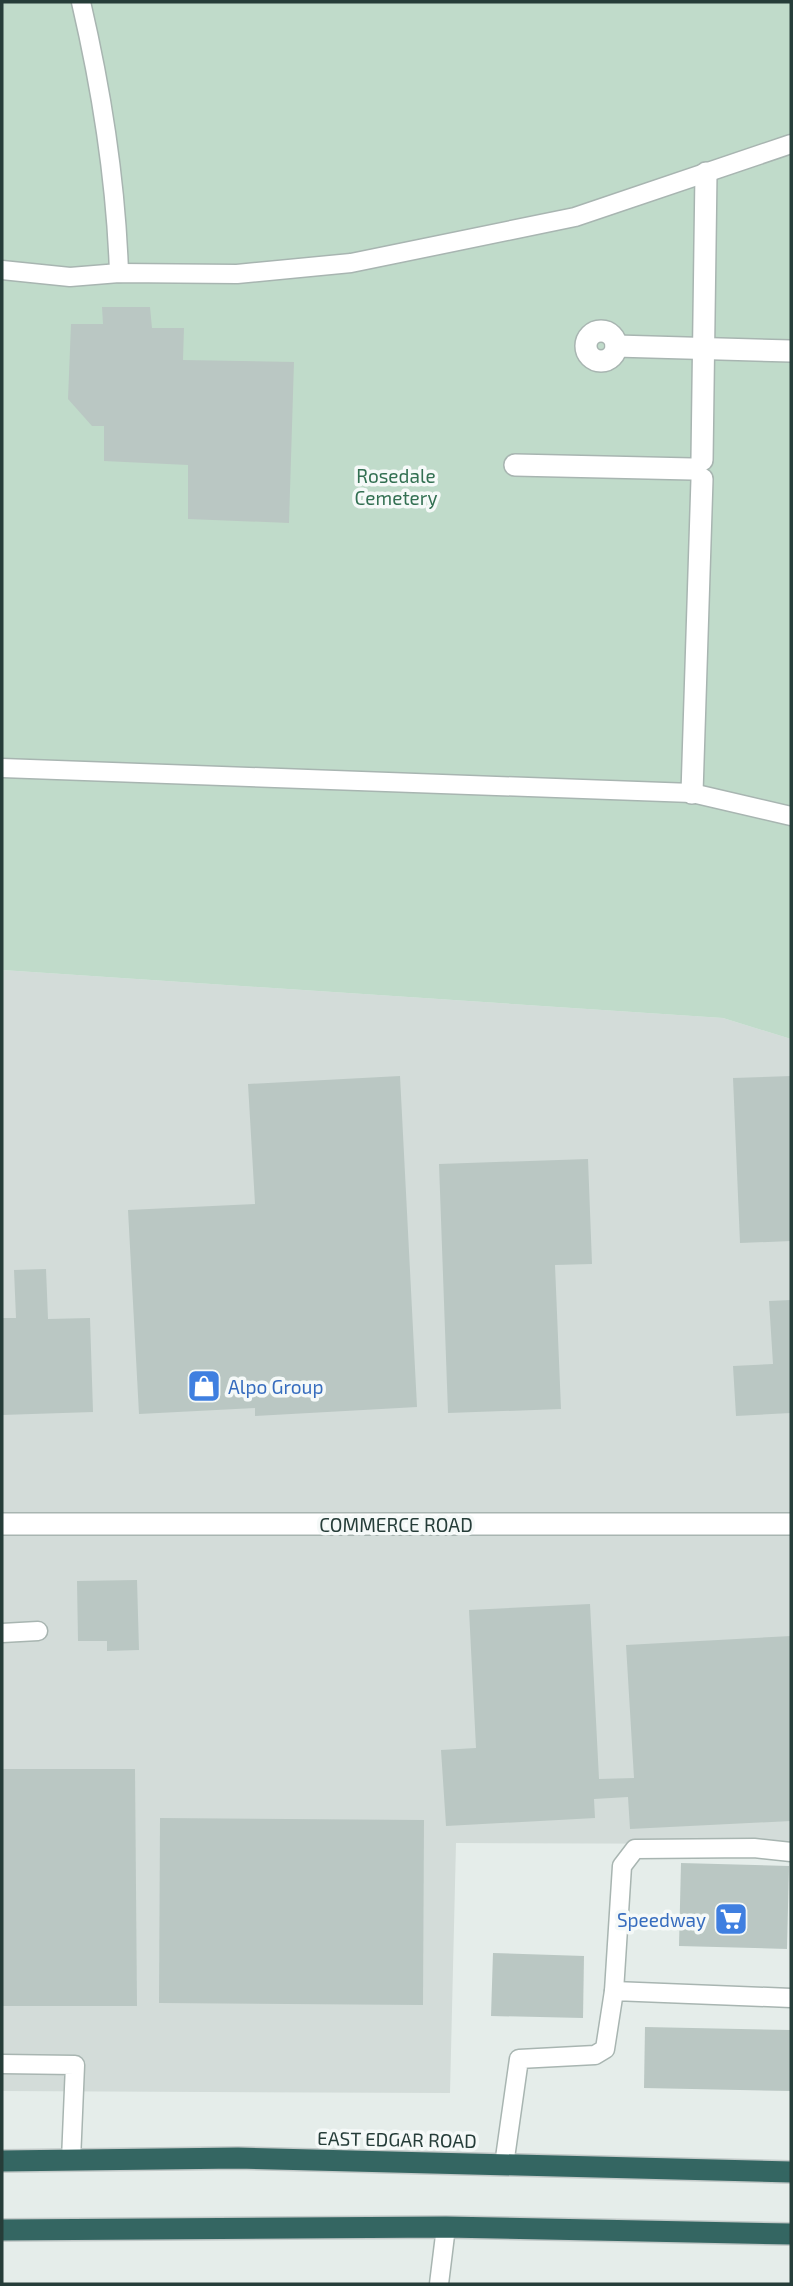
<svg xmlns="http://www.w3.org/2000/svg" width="793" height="2286" viewBox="0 0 793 2286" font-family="'Exo 2',sans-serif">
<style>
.built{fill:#d3dcd9}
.green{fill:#c0dbca}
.building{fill:#bac7c3}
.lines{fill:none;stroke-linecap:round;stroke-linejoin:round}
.lane-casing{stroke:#a8b5b1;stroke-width:21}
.street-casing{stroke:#a8b5b1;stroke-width:24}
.highway-casing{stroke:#c2c9c8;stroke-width:24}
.lane{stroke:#fff;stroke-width:18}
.street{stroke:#fff;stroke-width:21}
.highway{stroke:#346662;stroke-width:21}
.labels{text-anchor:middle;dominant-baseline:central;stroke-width:7;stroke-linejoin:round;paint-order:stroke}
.park-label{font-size:19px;fill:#337052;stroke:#f5f9f8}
.shop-label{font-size:19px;fill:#366cbe;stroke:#f5f9f8;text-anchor:start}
.street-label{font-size:19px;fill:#263d39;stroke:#f5f9f8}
</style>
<rect width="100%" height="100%" fill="#e5edea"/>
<polygon class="built" points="2,970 723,1018 791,1039 791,1844 456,1843 450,2093 2,2091"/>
<polygon class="green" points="2,2 791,2 791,1039 723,1018 2,970"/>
<g class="building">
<polygon points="102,307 150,307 152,328 184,328 183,360 294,362 289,523 188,519 188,465 104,461 104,426 92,426 68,399 71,324 103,324"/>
<polygon points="400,1076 417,1407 255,1416 255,1408 139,1414 128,1210 255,1204 248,1084"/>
<polygon points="791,1076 791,1241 740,1243 733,1078"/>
<polygon points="588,1159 592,1264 555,1265 561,1409 448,1413 439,1164"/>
<polygon points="46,1269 48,1319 90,1318 93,1412 2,1415 2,1318 16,1318 14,1270"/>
<polygon points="791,1300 791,1413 736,1416 733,1366 773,1364 769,1301"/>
<polygon points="137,1580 139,1650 107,1651 107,1641 78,1641 77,1581"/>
<polygon points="590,1604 599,1779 634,1778 626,1645 791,1636 791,1821 630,1829 628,1797 594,1799 595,1818 446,1826 441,1750 476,1748 469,1610"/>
<polygon points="2,1769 135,1769 137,2006 2,2006"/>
<polygon points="160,1818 424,1820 423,2005 159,2003"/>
<polygon points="681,1863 789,1866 787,1949 679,1946"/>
<polygon points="493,1953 584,1956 583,2018 491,2016"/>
<polygon points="645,2027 791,2030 791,2091 644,2088"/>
</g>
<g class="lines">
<defs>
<g id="lane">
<path d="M81,2C102,92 116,181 119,273"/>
<polyline points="2,270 70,277 119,273 237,274 351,263 575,217 791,144"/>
<polyline points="2,768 692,793 791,816"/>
<polyline points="2,1633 38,1631"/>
<polyline points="614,1991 622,1866 635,1849 754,1848 791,1852"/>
<polyline points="2,2064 75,2065 71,2160"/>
<polyline points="504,2165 519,2059 595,2055 605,2049 614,1991 791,1998"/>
<polyline points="439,2284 446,2227"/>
</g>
<g id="street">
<circle cx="601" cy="346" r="15"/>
<polyline points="616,346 791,351"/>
<polyline points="702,460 706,173"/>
<polyline points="515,465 692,469"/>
<polyline points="692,793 702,479"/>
<polyline points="2,1524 791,1524"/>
</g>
<g id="highway">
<polyline points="2,2161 238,2158 791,2172"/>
<polyline points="2,2230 446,2227 791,2234"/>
</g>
</defs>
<use href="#lane" class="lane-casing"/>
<use href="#street" class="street-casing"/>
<use href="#highway" class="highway-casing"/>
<use href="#lane" class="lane"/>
<use href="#street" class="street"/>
<use href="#highway" class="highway"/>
</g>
<defs>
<symbol id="shop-square" viewBox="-11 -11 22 22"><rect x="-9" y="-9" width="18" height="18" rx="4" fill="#3f7fe0" stroke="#f5f9f8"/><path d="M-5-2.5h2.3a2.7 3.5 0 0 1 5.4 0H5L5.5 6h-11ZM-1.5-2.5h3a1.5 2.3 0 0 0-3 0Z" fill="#fff"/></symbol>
<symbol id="supermarket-square" viewBox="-11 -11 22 22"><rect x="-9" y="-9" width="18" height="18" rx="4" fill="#3f7fe0" stroke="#f5f9f8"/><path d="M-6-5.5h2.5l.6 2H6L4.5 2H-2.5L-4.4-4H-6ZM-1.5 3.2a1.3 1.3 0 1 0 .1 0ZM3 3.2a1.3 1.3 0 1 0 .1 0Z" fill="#fff"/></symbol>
</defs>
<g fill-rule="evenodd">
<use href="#shop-square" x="185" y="1367" width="38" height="38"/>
<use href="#supermarket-square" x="712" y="1900" width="38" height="38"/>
</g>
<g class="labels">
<g class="park-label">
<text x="396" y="475">Rosedale<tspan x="396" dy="22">Cemetery</tspan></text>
</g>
<g class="shop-label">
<text x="228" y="1386">Alpo Group</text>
<text x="706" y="1919" text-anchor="end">Speedway</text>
</g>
<g class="street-label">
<text x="396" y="1524">COMMERCE ROAD</text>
<text transform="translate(397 2139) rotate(1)">EAST EDGAR ROAD</text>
</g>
</g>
<rect width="793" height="2286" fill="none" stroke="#263d39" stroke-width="7"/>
</svg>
